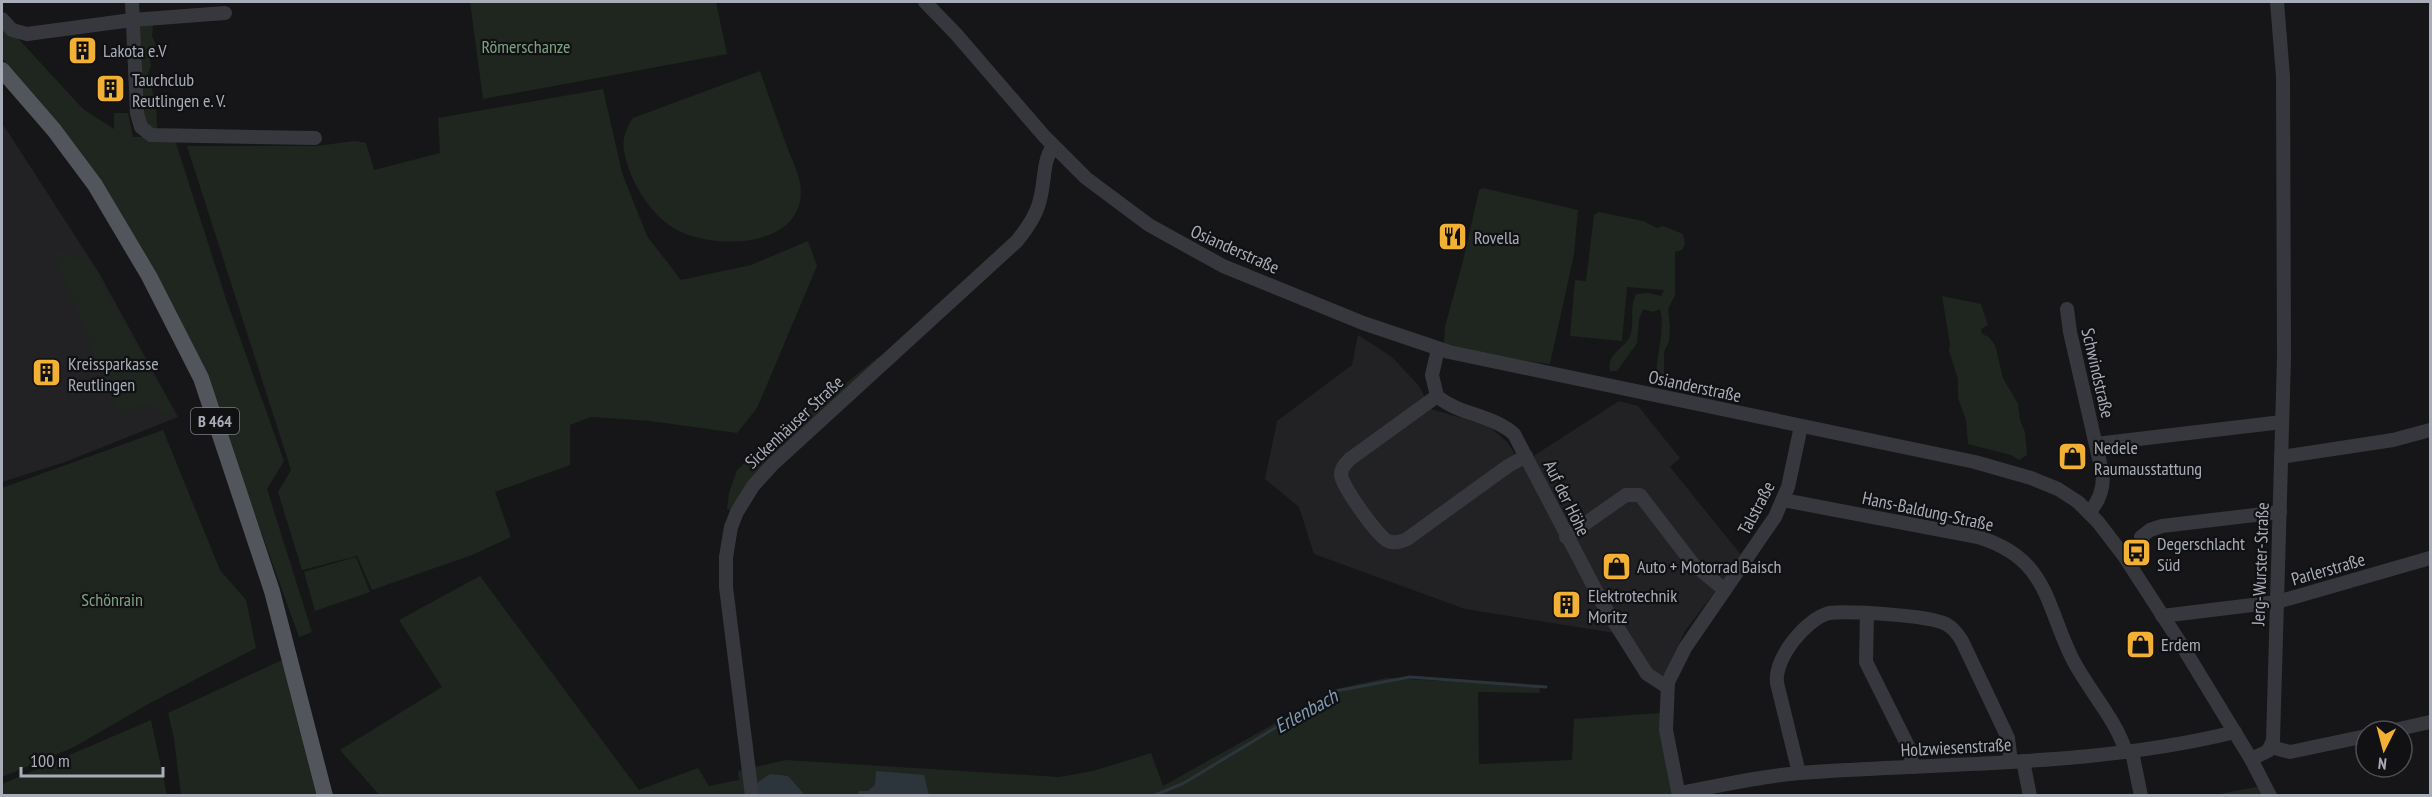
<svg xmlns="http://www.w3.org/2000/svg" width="2432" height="797" viewBox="0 0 2432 797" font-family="'PT Sans Narrow',sans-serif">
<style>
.built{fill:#222225}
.green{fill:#1e261f}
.water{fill:#2c353c}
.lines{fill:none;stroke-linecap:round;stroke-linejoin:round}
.stream{stroke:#2c353c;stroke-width:3}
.minor{stroke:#37383d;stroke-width:14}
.major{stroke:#53555c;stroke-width:16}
.labels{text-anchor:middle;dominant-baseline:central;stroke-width:4.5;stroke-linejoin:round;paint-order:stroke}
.shield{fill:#111113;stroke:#7b7e86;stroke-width:1.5}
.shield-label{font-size:16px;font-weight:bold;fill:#a8adb8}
.park-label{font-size:18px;fill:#7fa381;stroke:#111113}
.poi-label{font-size:18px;fill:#a8adb8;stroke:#111113;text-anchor:start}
.street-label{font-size:18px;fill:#a8adb8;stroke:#111113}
.water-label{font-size:20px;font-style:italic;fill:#7f9bb3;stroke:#111113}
</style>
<rect width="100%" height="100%" fill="#161618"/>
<g class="built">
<polygon points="2,123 99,273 178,417 65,462 2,482"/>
<polygon points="1358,335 1392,357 1419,386 1431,409 1489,426 1508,443 1521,464 1619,401 1638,406 1680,458 1670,467 1742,556 1685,631 1664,675 1652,675 1615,633 1465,609 1314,554 1299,507 1265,479 1277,421 1352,365"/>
</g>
<g class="green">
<polygon points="470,2 716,2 727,54 483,99"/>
<polygon points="2,21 83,109 114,129 114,113 128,113 133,137 174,137 226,299 284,461 267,489 312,632 299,637 205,376 61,128 2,58"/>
<polygon points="134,22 153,24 152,36 156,45 149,55 151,66 148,73 156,106 157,128 153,130 144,125"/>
<path d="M760,71C769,97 778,123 788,149C792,160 798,172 800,183C810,248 716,251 677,230C655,218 637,192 629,169C622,147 620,138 633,118Z"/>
<polygon points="603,89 622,173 647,236 681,280 751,265 808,241 817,266 757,408 737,433 650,421 591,417 570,425 570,465 495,492 511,537 472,555 372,590 357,556 302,570 278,492 291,470 187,146 316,146 355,141 366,143 374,170 440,153 438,118"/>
<polygon points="1483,188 1578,210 1574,254 1550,364 1499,357 1450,346 1444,343 1445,327 1463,261 1479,190"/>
<path d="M1599,212L1643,221L1657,228L1663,226L1683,234L1685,244L1682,250L1675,252V295L1668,309L1670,327L1669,341L1664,352V374L1666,377L1662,386L1657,383C1654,359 1666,333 1660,309L1653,312L1643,309L1639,320L1637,343L1617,371H1610C1606,354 1625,348 1630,336C1635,323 1629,307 1636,294L1648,293L1661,296L1664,290L1627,287L1622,341L1570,336L1575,280L1586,281L1594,215Z"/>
<path d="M54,252C67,252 71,261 86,257L169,402L171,411L168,417L151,404L118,412Z"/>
<polygon points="1942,296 1981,304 1988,325 1981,329 1982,334 1989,337 1995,345 2003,378 2018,404 2020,420 2025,432 2027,455 2019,460 2011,455 1968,444 1966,420 1958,398 1958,379 1949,351 1950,344"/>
<polygon points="899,349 773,463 736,512 727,509 729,493 737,470 781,428 840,388 877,358"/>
<polygon points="163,430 220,570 246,600 256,648 150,703 74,747 2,777 2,488"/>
<polygon points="356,557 370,592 315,611 304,572"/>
<polygon points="480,576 639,790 698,768 709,786 739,780 738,771 786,760 1059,777 1093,771 1151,753 1163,786 1336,689 1387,678 1539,686 1540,693 1478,692 1479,764 1572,760 1574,719 1660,713 1675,795 380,796 340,750 442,687 399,620"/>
<polygon points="282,660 316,795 181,795 174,739 168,713"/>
<polygon points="151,720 167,795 2,795 2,784"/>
<polygon points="2256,787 2267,788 2270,796 2209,796"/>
</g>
<g class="water">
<polygon points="876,771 924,775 929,795 858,795 859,791 868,791 875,785"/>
<polygon points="770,774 788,776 805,795 758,795 757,783"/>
</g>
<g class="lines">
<polyline class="stream" points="1153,796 1184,783 1336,691 1410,677 1546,687"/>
<g class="minor">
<polyline points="132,2 137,113 141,127 151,135 315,138"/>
<polyline points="925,2 956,34 1044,136 1086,178 1149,225 1223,266 1363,323 1449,352 1975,462 2031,478 2058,489 2078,502 2098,522 2124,556 2181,644 2251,759 2270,796"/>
<polyline points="2,19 12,30 27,34 132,20 225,13"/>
<path d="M2067,309L2070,332L2103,476C2103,491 2099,502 2089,512"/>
<path d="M1438,349L1432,375L1437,396C1459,415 1491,414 1514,434L1604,606L1647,674L1667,687"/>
<path d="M1437,396L1350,459C1345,464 1341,468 1341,475C1342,486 1378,537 1388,541C1395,544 1401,542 1407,539L1508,466L1526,456"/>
<polyline points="2096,444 2282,422"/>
<polyline points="2281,457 2393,440 2430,430"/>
<path d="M1783,500L1978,537C2047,558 2045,602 2071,656C2087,689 2115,717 2126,752"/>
<polyline points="1566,537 1626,495 1640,495 1693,564 1725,590"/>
<polyline points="2141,537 2150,530 2162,526 2280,512"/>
<polyline points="1867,614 1866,662 1909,748 1913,767"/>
<polyline points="2162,616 2277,602 2430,558"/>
<polyline points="2390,731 2430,722"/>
<polyline points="2271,747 2290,752 2366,736"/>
<polyline points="2132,752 2141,796"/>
<polyline points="2251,759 2268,751 2273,741 2284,358 2283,76 2277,2"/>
<polyline points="2023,761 2030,796"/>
<path d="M1799,773L1777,683C1774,658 1806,619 1829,613C1851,611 1928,615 1946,624C1953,628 1958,634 1962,641L2008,738L2011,762"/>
<path d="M1679,793C1719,786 1760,776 1800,773C1946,762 2093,767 2235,732"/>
<path d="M752,796L726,587V557L731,527L737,512L753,486L773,464L1017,241C1028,227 1038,213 1041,195C1045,178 1043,161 1053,146"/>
<polyline points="1679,796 1666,730 1668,682 1685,648 1775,517 1788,487 1801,426"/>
</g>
<polyline class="major" points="2,70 54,130 95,185 149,276 201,378 272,591 325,796"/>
</g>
<defs>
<symbol id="building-square" viewBox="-11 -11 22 22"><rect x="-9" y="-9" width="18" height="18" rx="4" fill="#f2b134" stroke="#111113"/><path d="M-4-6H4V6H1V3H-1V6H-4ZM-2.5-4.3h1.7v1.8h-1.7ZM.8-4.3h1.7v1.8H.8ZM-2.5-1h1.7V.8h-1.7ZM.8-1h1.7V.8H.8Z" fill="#111"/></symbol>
<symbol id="restaurant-square" viewBox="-11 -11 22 22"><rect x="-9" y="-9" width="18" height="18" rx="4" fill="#f2b134" stroke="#111113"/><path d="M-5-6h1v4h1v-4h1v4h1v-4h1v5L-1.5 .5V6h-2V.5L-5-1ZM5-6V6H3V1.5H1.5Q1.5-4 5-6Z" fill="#111"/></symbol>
<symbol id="shop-square" viewBox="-11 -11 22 22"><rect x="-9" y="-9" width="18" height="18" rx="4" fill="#f2b134" stroke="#111113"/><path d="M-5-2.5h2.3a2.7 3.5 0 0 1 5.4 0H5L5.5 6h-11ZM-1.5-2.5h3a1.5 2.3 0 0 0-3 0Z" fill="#111"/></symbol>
<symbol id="bus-square" viewBox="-11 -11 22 22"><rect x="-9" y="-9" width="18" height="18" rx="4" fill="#f2b134" stroke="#111113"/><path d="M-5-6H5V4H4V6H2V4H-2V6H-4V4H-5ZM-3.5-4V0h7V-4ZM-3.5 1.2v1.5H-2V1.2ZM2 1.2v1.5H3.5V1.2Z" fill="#111"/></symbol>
</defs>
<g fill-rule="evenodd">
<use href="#building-square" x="66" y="34" width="33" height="33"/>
<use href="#building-square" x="94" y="72" width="33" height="33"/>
<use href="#restaurant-square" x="1436" y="220" width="33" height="33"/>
<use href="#building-square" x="30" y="356" width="33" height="33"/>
<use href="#shop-square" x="2056" y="440" width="33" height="33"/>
<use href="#bus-square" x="2120" y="536" width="33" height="33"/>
<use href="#shop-square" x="1600" y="550" width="33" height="33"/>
<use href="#building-square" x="1550" y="588" width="33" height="33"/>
<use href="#shop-square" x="2124" y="628" width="33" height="33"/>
</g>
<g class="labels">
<rect class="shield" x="191" y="408" width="48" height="26" rx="4.5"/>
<g class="shield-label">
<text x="215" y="421">B 464</text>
</g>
<g class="park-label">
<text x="526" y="46">Römerschanze</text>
<text x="112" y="599">Schönrain</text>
</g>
<g class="poi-label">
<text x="103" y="50">Lakota e.V</text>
<text x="132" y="79">Tauchclub<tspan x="132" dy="21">Reutlingen e. V.</tspan></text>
<text x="1474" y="237">Rovella</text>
<text x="68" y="363">Kreissparkasse<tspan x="68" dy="21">Reutlingen</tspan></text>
<text x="2094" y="447">Nedele<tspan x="2094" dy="21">Raumausstattung</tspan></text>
<text x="2157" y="543">Degerschlacht<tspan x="2157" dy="21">Süd</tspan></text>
<text x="1637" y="566">Auto + Motorrad Baisch</text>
<text x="1588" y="595">Elektrotechnik<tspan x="1588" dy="21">Moritz</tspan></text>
<text x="2161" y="644">Erdem</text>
</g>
<g class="street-label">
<text transform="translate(1235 249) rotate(24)">Osianderstraße</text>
<text transform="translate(2098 373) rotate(77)">Schwindstraße</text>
<text transform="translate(1695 386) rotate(12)">Osianderstraße</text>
<text transform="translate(794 422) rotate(-43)">Sickenhäuser Straße</text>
<text transform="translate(1567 498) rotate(64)">Auf der Höhe</text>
<text transform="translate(1756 508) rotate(-62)">Talstraße</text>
<text transform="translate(1928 511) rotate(12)">Hans-Baldung-Straße</text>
<text transform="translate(2260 564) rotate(-88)">Jerg-Wurster-Straße</text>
<text transform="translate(2328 569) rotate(-16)">Parlerstraße</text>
<text transform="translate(1956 747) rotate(-3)">Holzwiesenstraße</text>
</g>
<g class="water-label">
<text transform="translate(1306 711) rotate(-29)">Erlenbach</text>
</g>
</g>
<rect width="2432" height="797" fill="none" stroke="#a8adb8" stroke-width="6"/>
<g transform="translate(2384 749) rotate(186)"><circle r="28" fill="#111113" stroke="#4d4f55" stroke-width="1.5"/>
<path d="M0-4.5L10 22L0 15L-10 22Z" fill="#f2b134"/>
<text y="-9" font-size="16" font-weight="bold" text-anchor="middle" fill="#a8adb8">N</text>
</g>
<path d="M21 767v9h142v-9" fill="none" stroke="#a8adb8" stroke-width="3"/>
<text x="30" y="767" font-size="18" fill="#a8adb8" stroke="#111113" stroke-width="4.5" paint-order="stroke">100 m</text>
</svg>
